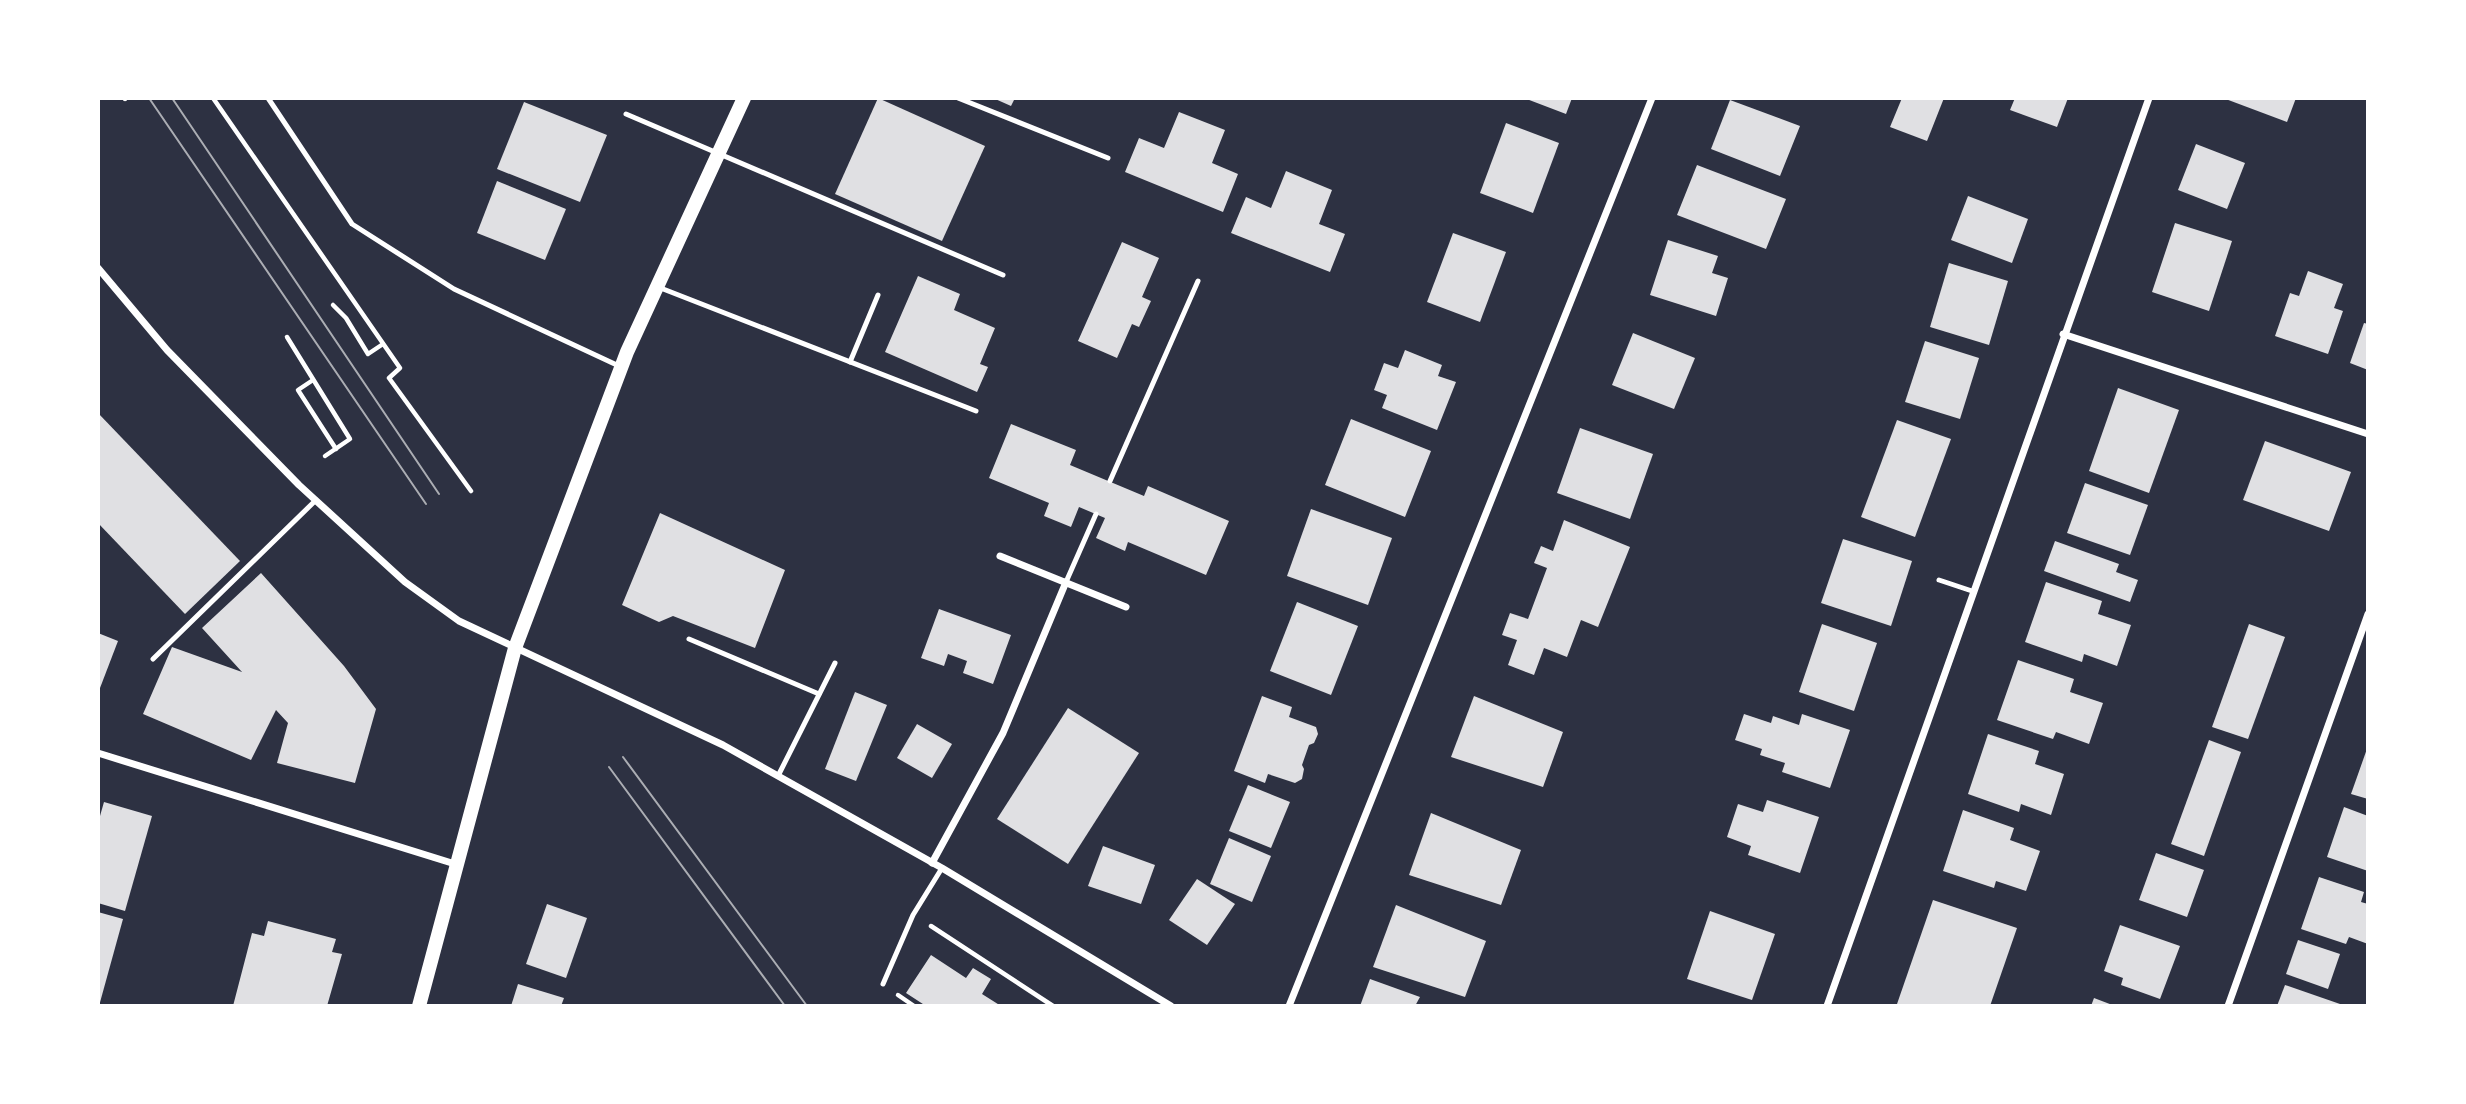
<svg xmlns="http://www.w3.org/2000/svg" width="2466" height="1104" viewBox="0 0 2466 1104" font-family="'Exo 2',sans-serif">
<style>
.building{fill:#e0e0e3}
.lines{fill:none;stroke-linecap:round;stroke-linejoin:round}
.path{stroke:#fff;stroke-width:4.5}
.service{stroke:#fff;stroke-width:5}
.minor{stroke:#fff;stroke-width:7}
.secondary{stroke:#fff;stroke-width:14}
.tram{stroke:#abadb3;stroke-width:2}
</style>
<rect width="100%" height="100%" fill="#2d3142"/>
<g class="building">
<polygon points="878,98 985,146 942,241 835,194"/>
<polygon points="993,98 1015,98 1011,106"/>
<polygon points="1524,98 1572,98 1566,114"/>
<polygon points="1902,98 1944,98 1927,141 1890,127"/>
<polygon points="2015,98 2068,98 2057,127 2010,110"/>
<polygon points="2223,98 2296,98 2287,122"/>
<polygon points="1730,100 1800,126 1780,176 1711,149"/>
<polygon points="524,102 607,135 580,202 497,169"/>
<polygon points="1179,112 1225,130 1212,163 1238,174 1223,212 1125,172 1139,138 1164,148"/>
<polygon points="1506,123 1559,143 1533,213 1480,193"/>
<polygon points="2196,144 2245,163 2227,209 2178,190"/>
<polygon points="1697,165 1786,199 1766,249 1677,215"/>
<polygon points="1286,171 1332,190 1319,224 1345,234 1330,272 1231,233 1246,197 1271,208"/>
<polygon points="497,181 566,209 545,260 477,233"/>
<polygon points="1968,196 2028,219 2012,263 1951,240"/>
<polygon points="2175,223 2232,241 2209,311 2152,292"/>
<polygon points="1453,233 1506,252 1480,322 1427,302"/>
<polygon points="1668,240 1718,256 1712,273 1728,278 1716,316 1650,295"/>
<polygon points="1122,242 1159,258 1142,297 1151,301 1139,327 1132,324 1117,358 1078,341"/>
<polygon points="1949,263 2008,281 1989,345 1930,327"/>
<polygon points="2308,271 2343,284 2334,308 2343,311 2328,354 2275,336 2290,293 2299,296"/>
<polygon points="918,276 960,294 954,310 995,328 980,364 988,367 977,392 885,352"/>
<polygon points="2364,323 2368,324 2368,370 2350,363"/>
<polygon points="1633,333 1695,358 1674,409 1612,385"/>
<polygon points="1925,341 1979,358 1960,419 1905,402"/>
<polygon points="1405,350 1442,365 1438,376 1456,382 1437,430 1382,408 1387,395 1374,390 1384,363 1398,368"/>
<polygon points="2118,388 2179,410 2149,493 2089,471"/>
<polygon points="98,413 240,561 185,614 98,523"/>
<polygon points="1351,419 1431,451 1405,517 1325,485"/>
<polygon points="1897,420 1951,439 1915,537 1861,517"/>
<polygon points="1011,424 1076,450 1070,465 1144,496 1148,486 1229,521 1206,575 1128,542 1125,551 1096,538 1105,518 1079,507 1071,527 1044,516 1049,503 989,478"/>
<polygon points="1580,428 1653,454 1630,519 1557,493"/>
<polygon points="2265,441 2351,472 2329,531 2243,500"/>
<polygon points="2085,483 2148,505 2130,555 2067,533"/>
<polygon points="1311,509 1392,538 1368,605 1287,576"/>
<polygon points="660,513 785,570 755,648 673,616 659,622 622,605"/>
<polygon points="1564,520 1630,547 1598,627 1581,620 1567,657 1544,648 1534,675 1508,665 1517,640 1502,635 1510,613 1528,619 1547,568 1534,563 1541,546 1553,551"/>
<polygon points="1843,539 1912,561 1891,626 1821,603"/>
<polygon points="2055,541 2119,564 2116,572 2138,580 2130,602 2044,571"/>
<polygon points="261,573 344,666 376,709 355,783 277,763 288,723 276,710 251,760 143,714 172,647 242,672 202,628"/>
<polygon points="2046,582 2102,601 2098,614 2131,625 2117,666 2084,654 2082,662 2025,642"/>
<polygon points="1297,602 1358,626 1331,695 1270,671"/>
<polygon points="939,609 1011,635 993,684 963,673 967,661 948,654 944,666 921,658"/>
<polygon points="1822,624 1877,643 1854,711 1799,692"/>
<polygon points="2249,624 2285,637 2248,739 2212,727"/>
<polygon points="98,633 118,641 100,688 98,687"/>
<polygon points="2018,660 2074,679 2070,692 2103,703 2089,744 2056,732 2053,739 1997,720"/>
<polygon points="855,692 887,705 856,781 825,769"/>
<polygon points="1262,696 1292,707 1289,717 1316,727 1318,734 1314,743 1309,745 1302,765 1304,769 1302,779 1295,783 1268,774 1265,783 1234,771"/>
<polygon points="1474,696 1563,732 1543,787 1451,757"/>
<polygon points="1068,708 1139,753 1068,864 997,819"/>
<polygon points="1744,714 1771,723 1773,716 1799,725 1802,714 1850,730 1830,788 1782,772 1785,763 1760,755 1762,749 1735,740"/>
<polygon points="917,724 952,744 932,778 897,758"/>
<polygon points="1988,734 2039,751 2035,764 2064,774 2051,815 2021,804 2019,812 1968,794"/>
<polygon points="2209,740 2241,752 2204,856 2171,844"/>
<polygon points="2368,746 2368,799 2351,794"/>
<polygon points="1248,785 1290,802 1271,848 1229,831"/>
<polygon points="1767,800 1819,817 1800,873 1748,855 1751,846 1727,837 1738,804 1763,812"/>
<polygon points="104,802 152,816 125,911 98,903 98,823"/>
<polygon points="2344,807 2368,816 2368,871 2327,857"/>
<polygon points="1963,810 2014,828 2010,840 2040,851 2026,891 1996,881 1994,888 1943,871"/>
<polygon points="1431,813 1521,850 1501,905 1409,875"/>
<polygon points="1229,838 1271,856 1252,902 1210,884"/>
<polygon points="1103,846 1155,865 1141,904 1088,886"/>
<polygon points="2156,853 2204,870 2187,917 2139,900"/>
<polygon points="2319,877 2364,892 2361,902 2368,904 2368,944 2349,937 2346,944 2301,929"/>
<polygon points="1197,879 1235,904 1207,945 1169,920"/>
<polygon points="1933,900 2017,928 1990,1006 1897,1004"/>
<polygon points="547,904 587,918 566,978 526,964"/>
<polygon points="1396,905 1486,941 1465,997 1373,967"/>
<polygon points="1710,911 1775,934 1752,1000 1687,979"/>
<polygon points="98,912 123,919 99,1006 98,1006"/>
<polygon points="268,921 336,939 332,952 342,954 327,1006 233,1006 252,933 264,936"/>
<polygon points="2120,925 2180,946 2160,999 2121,985 2123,978 2104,971"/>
<polygon points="2298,940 2340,954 2328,989 2286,974"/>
<polygon points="931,955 966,978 973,968 991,979 982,994 1001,1006 926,1006 906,993"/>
<polygon points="1370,979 1420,997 1415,1006 1360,1006"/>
<polygon points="518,984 564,998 561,1006 511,1006"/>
<polygon points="2285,985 2340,1004 2340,1006 2277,1006"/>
<polygon points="2094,998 2115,1006 2091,1006"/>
</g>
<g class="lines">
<g class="path">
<polyline points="125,98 125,99"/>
<polyline points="213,98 400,368 389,378 471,491"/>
<polyline points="333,305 346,318 368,354 383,344"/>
<polyline points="287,337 350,439 325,456"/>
<polyline points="313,380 298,390 336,449"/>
<polyline points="931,926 1053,1006"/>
<polyline points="898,995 914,1006"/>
</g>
<g class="service">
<polyline points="268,98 352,224 454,289 619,366"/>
<polyline points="958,98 1108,158"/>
<polyline points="626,114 1003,275"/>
<polyline points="658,287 976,411"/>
<polyline points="850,362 878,295"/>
<polyline points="1110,481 1198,281"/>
<polyline points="1939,580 1972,591"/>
<polyline points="1066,582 1096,514"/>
<polyline points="689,639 819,694"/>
<polyline points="153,659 316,500"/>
<polyline points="778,776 835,663"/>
<polyline points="883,984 913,915 942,868"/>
</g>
<g class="minor">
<polyline points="98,268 167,350 299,485 405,582 459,621 723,745 942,868 1171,1006"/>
<polyline points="2063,334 2368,434"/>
<polyline points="1000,556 1126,607"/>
<polyline points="98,753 455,864"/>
<polyline points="932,863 1003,733 1066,582"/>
<polyline points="1289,1006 1652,98"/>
<polyline points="1827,1006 2149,98"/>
<polyline points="2228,1006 2368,614"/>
</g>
<polyline class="secondary" points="419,1006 515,648 627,352 744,98"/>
<g class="tram">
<polyline points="149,98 426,504"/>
<polyline points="172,98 439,494"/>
<polyline points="623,757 807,1006"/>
<polyline points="609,767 785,1006"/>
</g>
</g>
<rect width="2466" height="1104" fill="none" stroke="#ffffff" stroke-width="200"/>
</svg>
